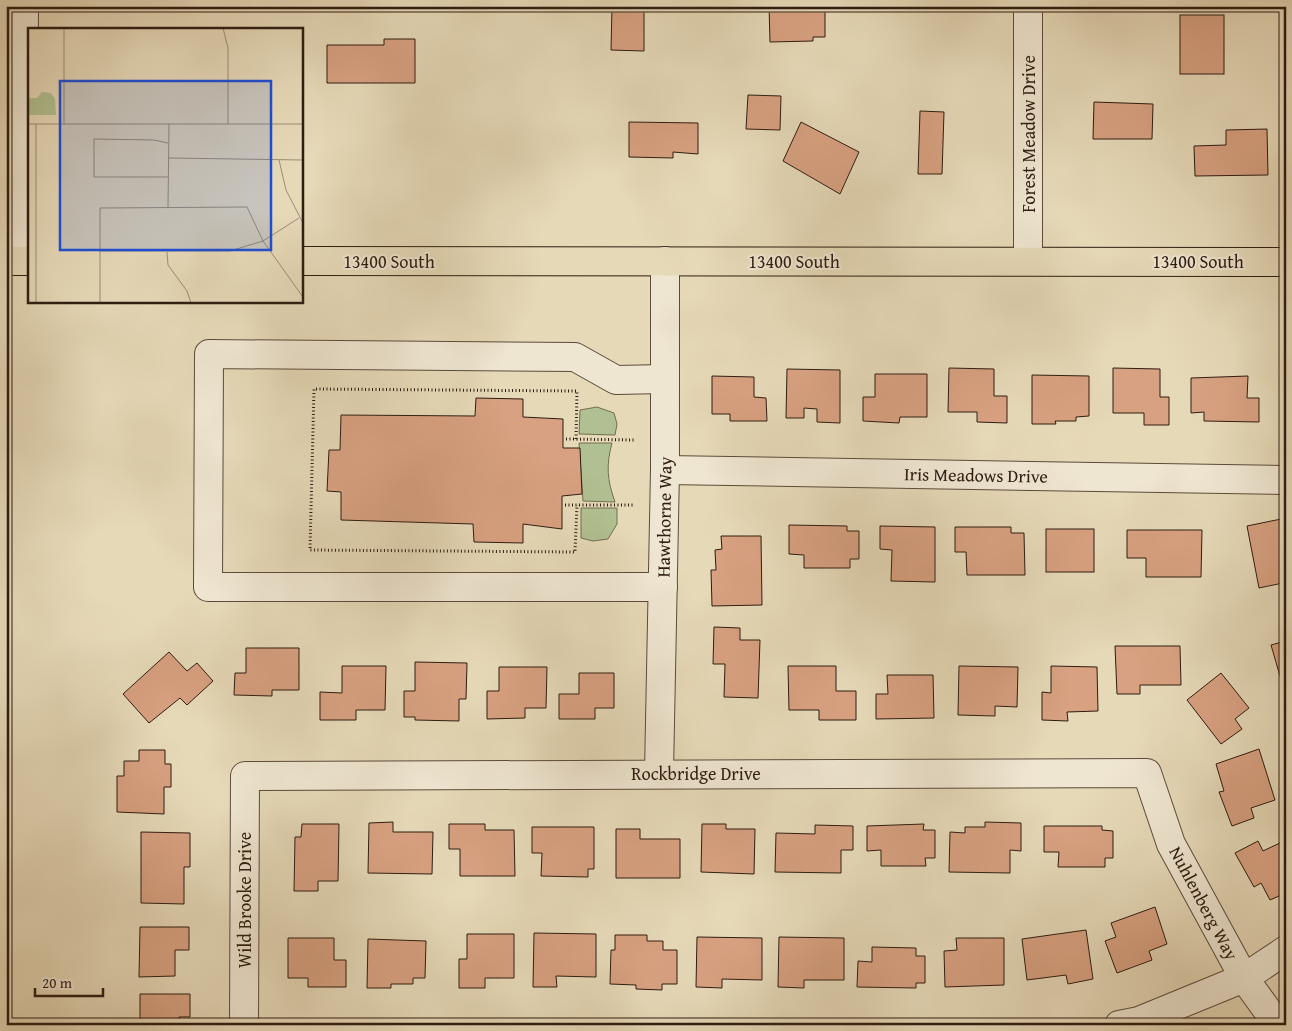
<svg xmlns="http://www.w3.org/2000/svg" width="1292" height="1031" viewBox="0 0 1292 1031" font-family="'Gentium Book Plus',serif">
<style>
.green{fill:#b1c092;stroke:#706e52}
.building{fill:#d8a181;stroke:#2e1c11}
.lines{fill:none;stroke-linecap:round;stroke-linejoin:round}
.minor-casing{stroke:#5c4b3b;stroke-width:30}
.major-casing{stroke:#2e1c11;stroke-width:30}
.path{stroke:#2e1c11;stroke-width:3;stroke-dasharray:1 2.5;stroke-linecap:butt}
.minor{stroke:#efe6d1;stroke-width:28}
.major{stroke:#e6d9b8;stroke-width:28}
.labels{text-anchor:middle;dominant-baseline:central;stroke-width:4;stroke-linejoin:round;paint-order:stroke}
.street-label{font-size:18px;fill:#2e1c11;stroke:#efe6d1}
.inset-road{fill:none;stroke:#9c8d75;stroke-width:1}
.view{fill:#1d4ed8;fill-opacity:0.15;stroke:#1d4ed8;stroke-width:2.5}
.inset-edge{fill:none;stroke:#2e1c11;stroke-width:2.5}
</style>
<rect width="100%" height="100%" fill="#e6d9b8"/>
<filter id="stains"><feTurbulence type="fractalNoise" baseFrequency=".004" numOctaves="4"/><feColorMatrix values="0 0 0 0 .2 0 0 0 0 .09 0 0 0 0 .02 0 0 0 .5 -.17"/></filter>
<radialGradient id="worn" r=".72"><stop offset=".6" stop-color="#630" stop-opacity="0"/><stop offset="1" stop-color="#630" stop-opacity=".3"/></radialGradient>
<g class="green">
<polygon points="597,407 614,413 617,424 615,435 579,434 580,410"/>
<path d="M579,443H612C606,465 607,480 615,502L583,501Z"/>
<polygon points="581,508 617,508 617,524 608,539 593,541 581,538"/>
</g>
<g class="building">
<polygon points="612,6 644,6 644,51 611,50"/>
<polygon points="769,6 825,8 825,37 813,37 813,41 770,42"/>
<rect x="1180" y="15" width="44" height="59"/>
<polygon points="384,39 415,39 415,83 327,83 327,45 384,45"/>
<polygon points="748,95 781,96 780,130 746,129"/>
<polygon points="1094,102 1153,104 1152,139 1093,139"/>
<polygon points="920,111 944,112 942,174 918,174"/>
<polygon points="629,122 698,123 698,154 673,152 673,158 629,157"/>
<polygon points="801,122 859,152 840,194 783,161"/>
<polygon points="1267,129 1268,175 1195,176 1194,146 1226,145 1226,130"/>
<polygon points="949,368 994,369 994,396 1007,396 1007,423 977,422 977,412 948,412"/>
<polygon points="1113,368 1160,369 1160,397 1169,397 1169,425 1144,425 1144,413 1113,413"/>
<polygon points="787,369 840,370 840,423 817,422 817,409 804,408 804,418 786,418"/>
<polygon points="875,374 927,374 927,417 900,417 899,423 863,421 863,397 875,397"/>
<polygon points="1032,375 1089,376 1089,416 1076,417 1076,421 1055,421 1056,424 1032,424"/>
<polygon points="712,376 754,377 754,397 766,398 767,421 730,421 730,414 712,414"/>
<polygon points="1248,376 1247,398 1259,398 1259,422 1204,421 1204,412 1191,413 1191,378"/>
<polygon points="476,398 523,399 523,417 563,419 563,448 580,448 582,494 562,496 562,529 523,524 523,543 474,542 473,524 341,520 341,492 327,491 329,450 340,450 341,415 475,416"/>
<polygon points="1286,518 1286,594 1283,583 1259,588 1247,526"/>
<polygon points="789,525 847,526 847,531 859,531 859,559 850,559 850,568 804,568 804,555 789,554"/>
<polygon points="880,526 935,527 935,582 891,581 892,550 880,549"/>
<polygon points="955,527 1011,527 1011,533 1024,533 1025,575 967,575 966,552 955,552"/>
<rect x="1046" y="529" width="48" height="43"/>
<polygon points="1127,530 1202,530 1201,577 1146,577 1146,558 1127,558"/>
<polygon points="721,536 761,536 762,605 712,606 711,570 716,570 715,550 722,549"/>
<polygon points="714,627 740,628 740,640 760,640 758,698 724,697 725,664 713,664"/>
<polygon points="1286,641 1286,689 1284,690 1271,645"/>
<polygon points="1115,646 1180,646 1181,685 1140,685 1140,694 1117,694"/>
<polygon points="246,648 299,648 299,690 272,690 272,696 234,695 235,673 246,673"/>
<polygon points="169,652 187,671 197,663 213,681 187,705 180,698 149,723 123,694"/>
<polygon points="415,662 467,663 466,699 459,699 459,721 415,720 415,717 404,717 404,691 415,691"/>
<polygon points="342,666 386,666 385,710 356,710 356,720 320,720 320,692 342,693"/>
<polygon points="788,666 836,666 836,691 856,691 856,720 819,720 819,710 789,710"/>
<polygon points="959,666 1018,667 1017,707 995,706 995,716 958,715"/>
<polygon points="1051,666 1097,667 1098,711 1067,712 1068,721 1042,720 1042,692 1051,693"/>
<polygon points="499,667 547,667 546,708 525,708 525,718 487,719 487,691 499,691"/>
<polygon points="579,673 614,673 614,708 595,708 595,719 559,719 559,694 579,694"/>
<polygon points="1221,673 1249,708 1235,719 1242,729 1221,744 1187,700"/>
<polygon points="887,675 933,675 934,718 876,719 876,694 888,694"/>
<polygon points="1259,749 1275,800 1251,808 1254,818 1232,826 1219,792 1224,791 1216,764"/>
<polygon points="139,750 165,750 165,764 171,764 171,787 164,787 164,814 117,812 117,776 124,776 124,761 139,761"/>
<polygon points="393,822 393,832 433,832 432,874 368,873 369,823"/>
<polygon points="985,822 1021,823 1021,851 1010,850 1010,873 949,872 950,832 965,833 965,827 985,827"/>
<polygon points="302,824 339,824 338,881 318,881 318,891 294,891 295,837 301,837"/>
<polygon points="449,824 485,824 485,830 514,830 515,876 460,876 460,849 449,849"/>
<polygon points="702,824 726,824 726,829 755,829 754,874 701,872"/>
<polygon points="924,824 923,830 935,830 935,858 925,858 926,866 881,866 881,850 867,851 867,826"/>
<polygon points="815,825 853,826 853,850 841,850 841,873 775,872 776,833 815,834"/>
<polygon points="1044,826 1102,826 1102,830 1113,831 1113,858 1105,858 1105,867 1058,867 1059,852 1044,852"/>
<polygon points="532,827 594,827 594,869 588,869 588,877 541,876 542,853 532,853"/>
<polygon points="616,829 640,829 640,839 680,839 680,878 616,878"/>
<polygon points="141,832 190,833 190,867 184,867 184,904 141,903"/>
<polygon points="1258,841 1263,851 1284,841 1286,843 1286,893 1270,900 1261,883 1254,887 1235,853"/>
<polygon points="1155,907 1167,944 1149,951 1152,960 1117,973 1105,941 1116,937 1111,923"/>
<polygon points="140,927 189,927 189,950 175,950 175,976 139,977"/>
<polygon points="1086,930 1093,979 1068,984 1066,975 1027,980 1022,939"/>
<polygon points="534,933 596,934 596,977 556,976 557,987 533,987"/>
<polygon points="467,934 514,934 514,978 485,978 485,988 459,988 459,959 467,959"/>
<polygon points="615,935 647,935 647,941 663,941 663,950 677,950 677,984 662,984 662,990 636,989 636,985 610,984 611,950 615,950"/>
<polygon points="697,937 762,938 762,980 722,979 722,988 696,987"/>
<polygon points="779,937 844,938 844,980 804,980 804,988 778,987"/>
<polygon points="288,938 334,938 334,960 346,960 346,987 308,987 308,978 288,978"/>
<polygon points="956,938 1004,938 1004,985 945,987 944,951 957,950"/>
<polygon points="368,939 426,941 425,978 413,978 413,984 391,984 391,988 367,988"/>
<polygon points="872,947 916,948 916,956 925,956 925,983 916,983 916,988 857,987 858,961 872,962"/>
<polygon points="140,994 190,994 190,1017 179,1017 179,1025 140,1025"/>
</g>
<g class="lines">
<defs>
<g id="minor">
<polyline points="23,261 24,6"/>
<polyline points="1028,261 1028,6"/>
<polyline points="665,470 1286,480"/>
<polyline points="663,587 208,587 209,354 575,357 616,380 664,379"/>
<polyline points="659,773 665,470 665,261"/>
<polyline points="244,1025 245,776 1147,773 1171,844 1244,978 1278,1025"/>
<polyline points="1119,1025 1139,1021 1244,978 1286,950"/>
</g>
<g id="major">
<polyline points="6,261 29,261"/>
<polyline points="301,261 1286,262"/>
</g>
</defs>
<use href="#minor" class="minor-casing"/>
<use href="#major" class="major-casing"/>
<g class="path">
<polyline points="566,439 635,440"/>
<polyline points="576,439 577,391 314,389 310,550 575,552 577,505"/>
<polyline points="565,505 634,505"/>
</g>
<use href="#minor" class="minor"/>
<use href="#major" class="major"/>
</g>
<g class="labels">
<g class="street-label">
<text transform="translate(1028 134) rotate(-90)">Forest Meadow Drive</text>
<text x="389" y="261">13400 South</text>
<text x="794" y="261">13400 South</text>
<text x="1198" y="261">13400 South</text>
<text transform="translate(976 475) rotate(1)">Iris Meadows Drive</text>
<text transform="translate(664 517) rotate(-89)">Hawthorne Way</text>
<text x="696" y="773">Rockbridge Drive</text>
<text transform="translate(244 900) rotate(-90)">Wild Brooke Drive</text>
<text transform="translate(1204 903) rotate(62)">Nuhlenberg Way</text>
</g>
</g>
<g transform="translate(28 28)">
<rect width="275" height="275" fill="#e6d9b8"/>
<path d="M14,64L23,65L27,71L28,87H0V70H9Z" fill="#b1c092"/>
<path class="inset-road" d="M195,0L200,20V96M0,96H275M8,96V275M36,96V0M141,130L275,132M251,132L258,162L275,195M140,149H66V111L126,112L140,115M140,179L141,96M72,223H202L235,213L271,190M139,224L140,237L159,263L163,275M72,275V180L219,179L235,213L275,269"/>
<path class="view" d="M32,53H243V222H32Z"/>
<rect width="275" height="275" class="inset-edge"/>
</g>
<rect width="1292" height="1031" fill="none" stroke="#e6d9b8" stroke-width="25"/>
<rect x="8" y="8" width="1277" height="1016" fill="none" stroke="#2e1c11" stroke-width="2.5"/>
<rect x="12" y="12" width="1267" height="1006" fill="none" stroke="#2e1c11"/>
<path d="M35 988v8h68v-8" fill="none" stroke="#2e1c11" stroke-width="2.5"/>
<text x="42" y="988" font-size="15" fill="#2e1c11" stroke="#efe6d1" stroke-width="4" paint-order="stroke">20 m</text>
<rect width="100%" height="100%" filter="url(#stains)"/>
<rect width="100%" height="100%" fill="url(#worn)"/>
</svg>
